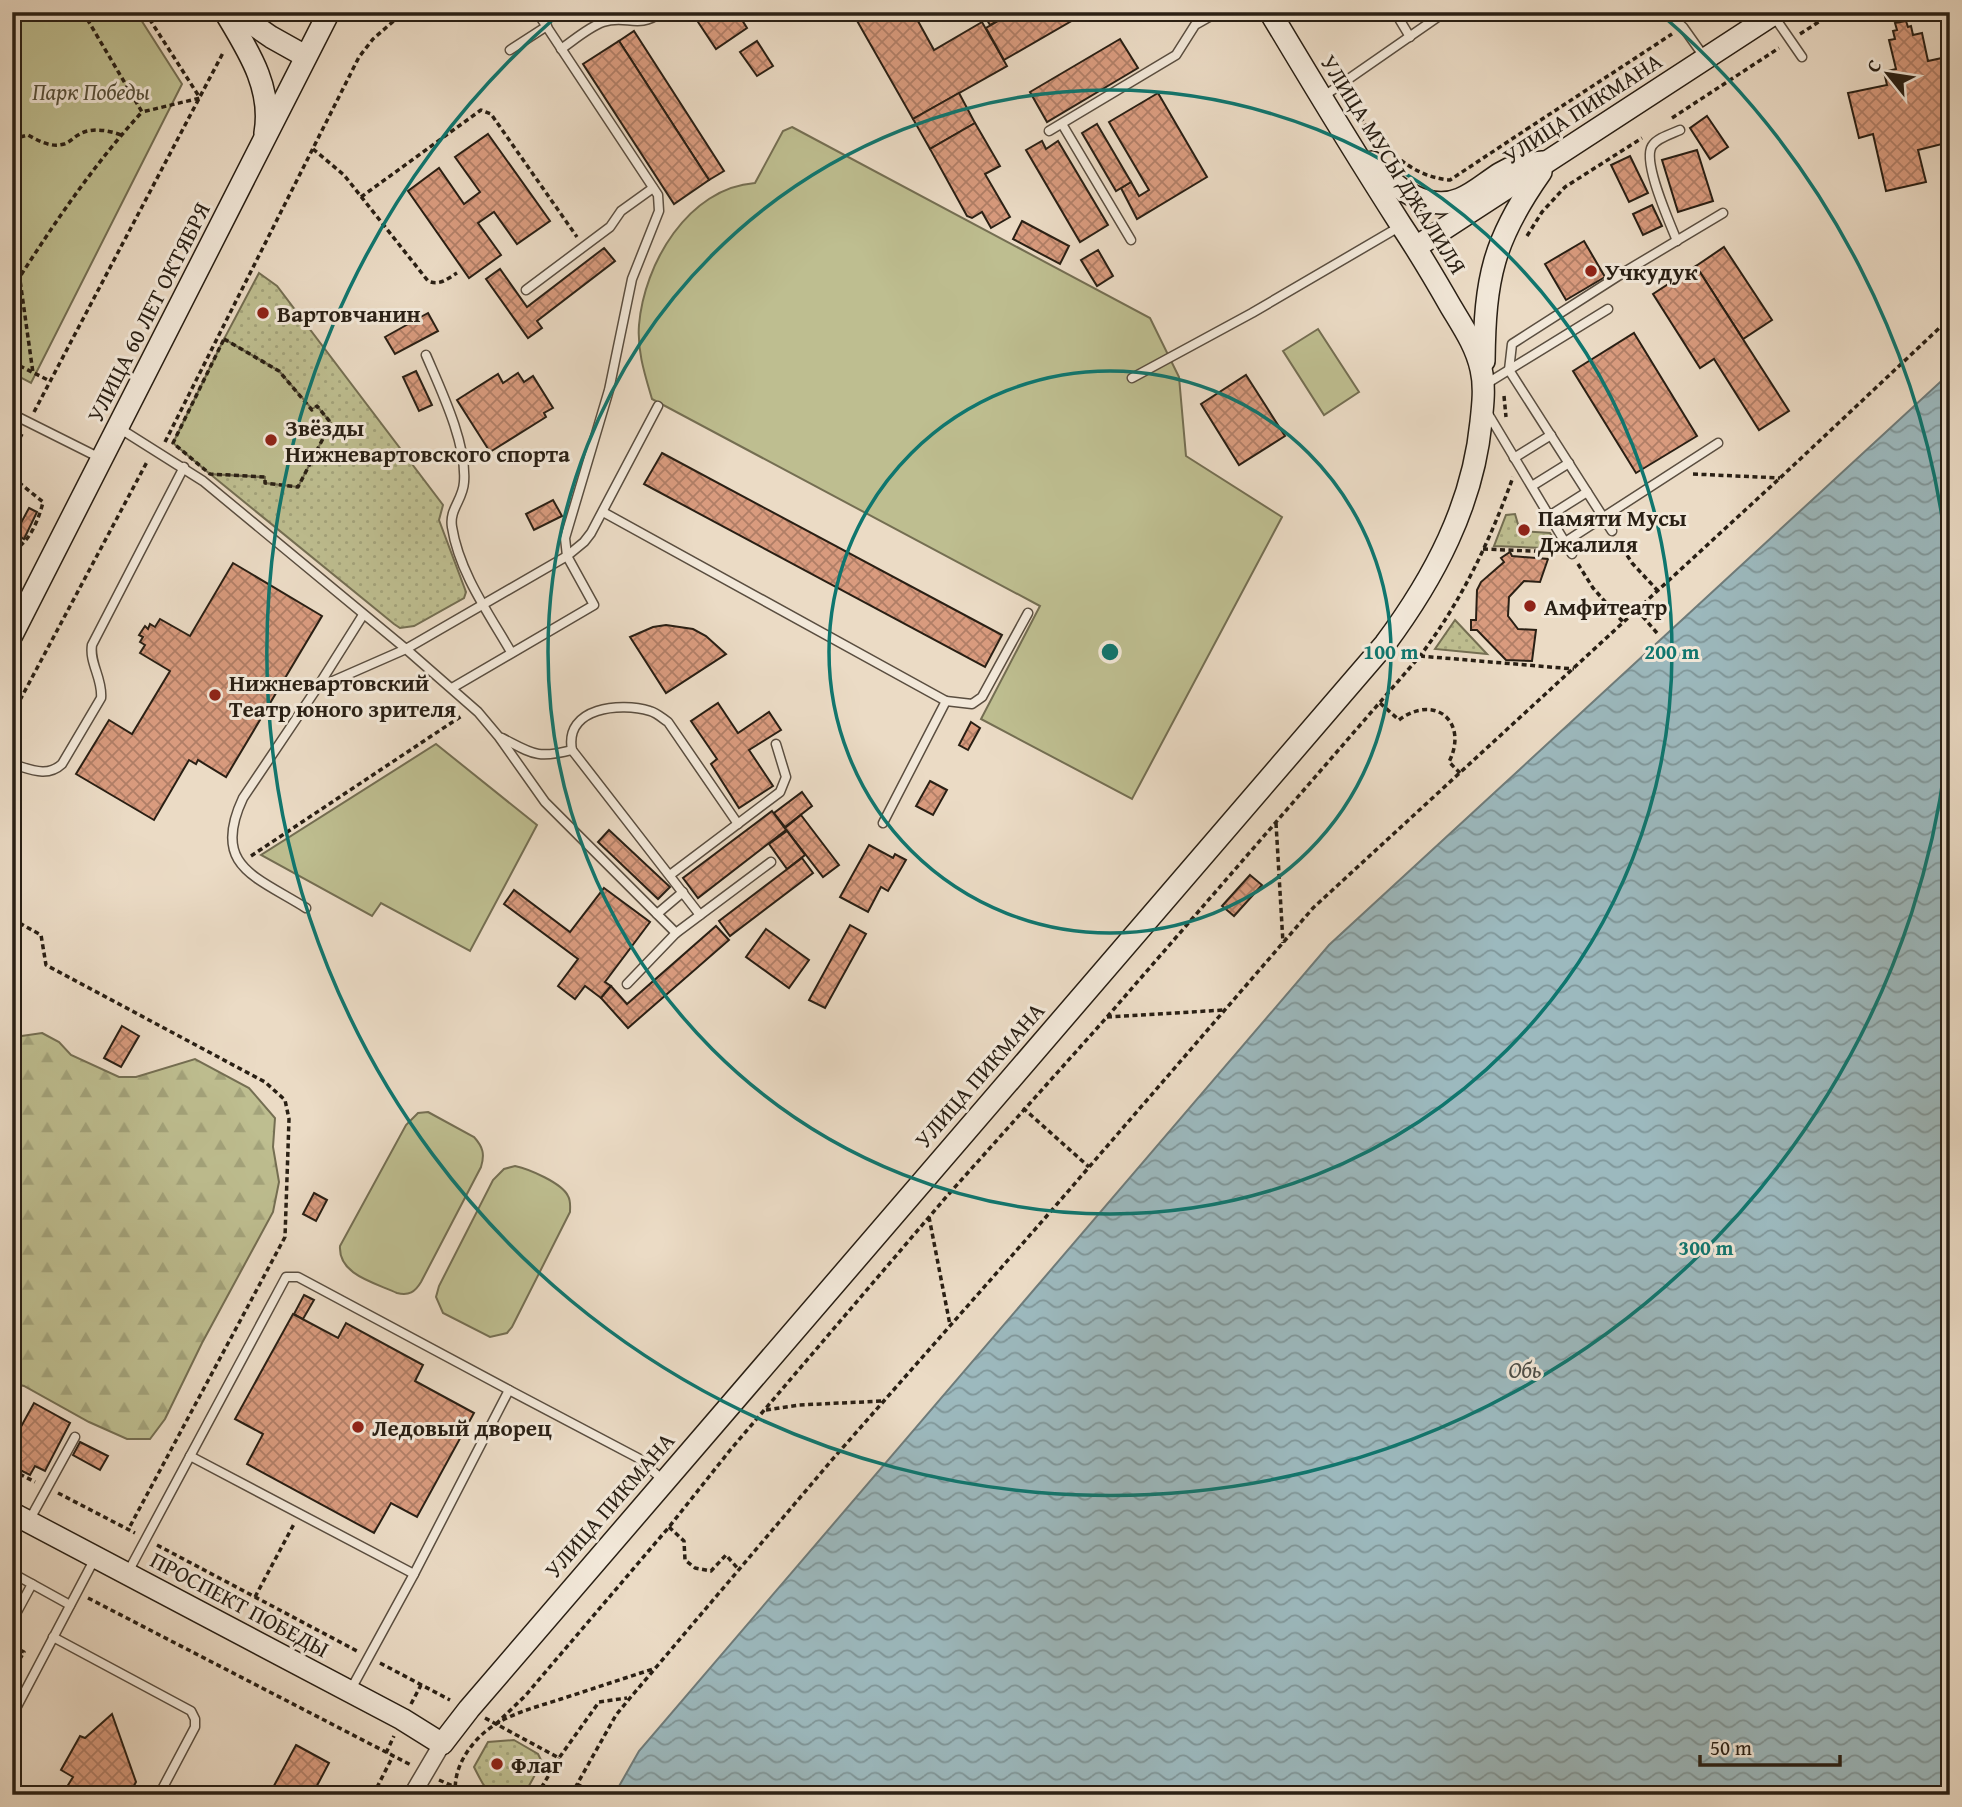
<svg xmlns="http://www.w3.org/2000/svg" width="1962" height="1807" viewBox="0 0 1962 1807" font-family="'Gentium Book Plus',serif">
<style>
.grass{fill:url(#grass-dots);stroke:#746e52;stroke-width:2}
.forest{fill:url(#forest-firs);stroke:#746e52;stroke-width:2}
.park{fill:#bebe90;stroke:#746e52;stroke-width:2}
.water{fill:url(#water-waves);stroke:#6e7b7a;stroke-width:2}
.building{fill:url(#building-cross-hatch);stroke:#291f14;stroke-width:2}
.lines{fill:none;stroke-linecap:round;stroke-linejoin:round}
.lane-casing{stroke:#5a4e40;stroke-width:11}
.street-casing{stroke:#5a4e40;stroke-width:19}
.secondary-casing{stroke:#291f14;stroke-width:24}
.path{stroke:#291f14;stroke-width:3.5;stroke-dasharray:5 3.5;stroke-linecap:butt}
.lane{stroke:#f2e8d9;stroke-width:8}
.street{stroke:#f2e8d9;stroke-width:16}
.secondary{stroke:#f2e8d9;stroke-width:21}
.ring{fill:none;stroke:#0f766e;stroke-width:3.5}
.poi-dot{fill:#8f2418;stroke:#f2e8d9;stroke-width:2.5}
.labels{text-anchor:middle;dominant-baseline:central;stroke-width:6;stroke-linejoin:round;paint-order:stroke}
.park-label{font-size:23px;font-style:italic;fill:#564f39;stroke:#f2e8d9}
.street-label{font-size:23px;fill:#291f14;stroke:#f2e8d9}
.poi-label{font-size:23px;font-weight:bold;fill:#291f14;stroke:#f2e8d9;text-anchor:start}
.water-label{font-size:24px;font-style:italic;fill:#4c4d47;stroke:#f2e8d9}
.centre{fill:#0f766e;stroke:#f2e8d9;stroke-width:3.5}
.ring-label{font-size:21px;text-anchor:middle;font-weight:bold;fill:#0f766e;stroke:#f2e8d9;stroke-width:6;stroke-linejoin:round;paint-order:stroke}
</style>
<defs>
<pattern id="grass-dots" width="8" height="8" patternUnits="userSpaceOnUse" patternTransform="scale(1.75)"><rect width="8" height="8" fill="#bebe90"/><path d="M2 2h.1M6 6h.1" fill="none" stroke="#a3a37b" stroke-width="1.8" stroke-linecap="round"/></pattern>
<pattern id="forest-firs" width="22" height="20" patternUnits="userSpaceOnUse" patternTransform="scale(1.75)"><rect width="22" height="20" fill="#bebe90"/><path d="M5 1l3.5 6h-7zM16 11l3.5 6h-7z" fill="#a3a37b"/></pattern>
<pattern id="water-waves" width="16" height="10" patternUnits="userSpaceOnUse" patternTransform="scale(1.75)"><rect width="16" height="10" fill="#9cb9be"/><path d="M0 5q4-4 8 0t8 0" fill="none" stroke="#7f9699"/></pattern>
<pattern id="building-cross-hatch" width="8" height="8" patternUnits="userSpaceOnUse" patternTransform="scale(1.75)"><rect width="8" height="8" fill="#d99b7e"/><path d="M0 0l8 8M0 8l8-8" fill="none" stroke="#b07e66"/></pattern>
</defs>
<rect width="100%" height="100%" fill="#ebdbc5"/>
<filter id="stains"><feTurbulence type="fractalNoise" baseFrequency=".00286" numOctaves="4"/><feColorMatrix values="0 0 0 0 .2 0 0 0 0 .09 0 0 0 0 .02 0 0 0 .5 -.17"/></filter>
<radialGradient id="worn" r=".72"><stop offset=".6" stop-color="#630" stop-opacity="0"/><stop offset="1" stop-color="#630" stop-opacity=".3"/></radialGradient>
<g class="grass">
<polygon points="259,273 277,286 443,505 439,520 466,592 464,598 414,626 400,628 394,624 210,474 265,477 312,410 279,371 224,339"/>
<polygon points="1515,514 1520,531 1550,533 1555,541 1543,548 1494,546 1506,515"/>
<polygon points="1455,620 1487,654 1435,649"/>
<path d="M514,1740L538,1754L542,1762L524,1795C489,1795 490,1799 474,1767L488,1742Z"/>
</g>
<polygon class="forest" points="42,1033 59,1042 71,1055 119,1077 136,1077 195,1059 249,1088 275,1118 273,1147 279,1182 273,1212 202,1343 165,1419 150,1439 127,1439 89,1422 24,1386 12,1383 12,1041 15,1037"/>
<g class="park">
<polygon points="13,12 136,12 182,84 31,383 12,373"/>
<path d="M792,127L1150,318L1179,377L1186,456L1282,517L1132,799L981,719L1040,606L652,399C645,375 637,351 639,325C644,264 688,188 755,183L783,131Z"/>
<polygon points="1318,329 1359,392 1324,415 1283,351"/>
<polygon points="224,339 279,371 312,409 317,406 331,423 298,487 265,483 265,477 210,474 173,443"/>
<polygon points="436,744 537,825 470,951 381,903 372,916 261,855"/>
<path d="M428,1112L474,1137C483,1147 485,1154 481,1167L421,1282C415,1292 409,1296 397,1293C376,1283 338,1275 340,1246L406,1125L418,1113Z"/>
<path d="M515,1166C529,1169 562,1183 568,1196C571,1201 570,1207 570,1212L512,1327L507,1333L490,1337L443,1313L436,1297L439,1286L493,1180L504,1169Z"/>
</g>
<polygon class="water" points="1950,373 1950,1795 614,1795 639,1751 1329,945"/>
<g class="building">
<polygon points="693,12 737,12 747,28 716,49 692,13"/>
<polygon points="852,12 913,12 934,50 982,22 1007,66 913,119"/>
<polygon points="982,12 1012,12 990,25"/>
<polygon points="1014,12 1087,12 1004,60 986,28"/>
<polygon points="1906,21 1908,27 1911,26 1913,35 1922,33 1928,61 1942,58 1945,71 1950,70 1950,142 1918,150 1926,182 1886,191 1873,134 1859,138 1848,93 1887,85 1884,72 1896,69 1889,40 1895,39 1893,31 1897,30 1895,23"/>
<polygon points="634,31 724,171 709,180 619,41"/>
<polygon points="1120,39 1138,68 1047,122 1030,92"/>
<polygon points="619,41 709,180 674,204 583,64"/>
<polygon points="757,41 773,66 757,76 740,52"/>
<polygon points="959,93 975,123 930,149 913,119"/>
<polygon points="1158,93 1207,177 1137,219 1121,188 1131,182 1139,196 1149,190 1109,122"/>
<polygon points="1707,116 1728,147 1710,159 1690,128"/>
<polygon points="975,123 1000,166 985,174 1010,217 991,228 982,212 972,218 967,216 930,149"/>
<polygon points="1097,124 1131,182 1116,191 1082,133"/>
<polygon points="488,134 550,221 517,244 494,212 478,223 501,255 469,278 408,191 439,168 464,204 480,192 455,157"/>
<polygon points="1042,141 1046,149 1058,141 1108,225 1080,242 1026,150"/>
<polygon points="1697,150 1713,201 1678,212 1662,160"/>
<polygon points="1630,156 1648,193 1629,202 1611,165"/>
<polygon points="1652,205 1662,226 1643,235 1633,214"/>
<polygon points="1022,221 1069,246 1060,264 1013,239"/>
<polygon points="1584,241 1605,277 1566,300 1545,264"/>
<polygon points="1724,247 1772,320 1743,339 1696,266"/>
<polygon points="604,248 615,261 537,321 542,328 528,338 486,279 500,269 527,307"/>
<polygon points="1098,250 1113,276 1097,286 1081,260"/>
<polygon points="1696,266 1789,411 1759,430 1714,359 1700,368 1653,294"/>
<polygon points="428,313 438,331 395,354 385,337"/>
<polygon points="1634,333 1697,436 1636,473 1573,371"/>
<polygon points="416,371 432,405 419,411 403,377"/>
<polygon points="518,373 524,382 533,376 553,408 544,413 546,417 490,452 457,400 498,374 503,383"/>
<polygon points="1246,375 1285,436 1239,465 1201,404"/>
<polygon points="662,453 1002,635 985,667 644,484"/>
<polygon points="553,500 562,516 534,530 526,514"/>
<polygon points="29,508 37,512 24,539 15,534"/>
<polygon points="1510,552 1512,556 1548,559 1540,582 1524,581 1509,597 1508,616 1518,629 1536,630 1532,661 1506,660 1477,630 1471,630 1471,620 1476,620 1477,590 1481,582 1504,562 1501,558"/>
<polygon points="233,563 322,616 226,777 198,760 196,764 189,760 154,820 76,774 109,720 132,734 170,671 140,653 145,645 140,642 143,637 139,635 145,626 148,629 150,624 155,627 160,619 190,636"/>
<polygon points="666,625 693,629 706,636 726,654 666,693 630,637 653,627"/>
<polygon points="718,703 738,733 769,712 781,730 749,750 773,786 739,808 711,764 717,759 691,721"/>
<polygon points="971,722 980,728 968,750 959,745"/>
<polygon points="930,781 947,790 933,815 916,806"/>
<polygon points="802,792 812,806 785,827 774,813"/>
<polygon points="772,811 786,830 698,898 683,878"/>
<polygon points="801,815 839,865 823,877 785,828"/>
<polygon points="609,830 670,887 658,899 598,842"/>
<polygon points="787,831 805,855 787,869 769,844"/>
<polygon points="869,845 893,858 895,854 906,860 888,891 881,887 868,912 840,897"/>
<polygon points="802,858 813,873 730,936 719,921"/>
<polygon points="1250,875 1262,885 1234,916 1222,906"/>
<polygon points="604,888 650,922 605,982 611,986 601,998 585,986 575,999 558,986 578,959 504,904 514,890 570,932"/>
<polygon points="850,925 866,934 825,1008 809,1000"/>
<polygon points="716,926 729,940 628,1028 601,998 611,986 627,1004"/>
<polygon points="766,929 809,960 789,988 746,957"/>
<polygon points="122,1026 139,1036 121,1067 104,1058"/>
<polygon points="314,1193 327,1200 316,1221 303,1214"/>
<polygon points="304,1295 314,1300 303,1319 294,1314"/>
<polygon points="293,1314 338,1338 346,1323 423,1365 415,1381 474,1413 417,1517 391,1503 374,1533 247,1464 263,1434 235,1419"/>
<polygon points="34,1403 70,1423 45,1471 35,1466 30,1475 16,1468 21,1458 12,1454 12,1443"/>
<polygon points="80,1442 108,1456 100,1470 73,1455"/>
<polygon points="112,1714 136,1782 129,1795 62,1795 73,1777 61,1770 80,1736 85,1738"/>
<polygon points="296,1745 329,1763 312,1795 269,1795"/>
</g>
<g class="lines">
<defs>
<g id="lane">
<polyline points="1395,12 1410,37"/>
<polyline points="1666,12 1683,27 1705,58"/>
<polyline points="1773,15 1802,57"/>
<path d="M561,49C574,40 589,27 603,22C627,14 637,30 662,12"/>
<polyline points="510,50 547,26"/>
<polyline points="1324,96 1445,12"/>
<polyline points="1062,124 1131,240"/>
<polyline points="1049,131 1176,55 1195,25 1218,12"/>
<path d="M1677,241C1670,223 1642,162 1652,146C1657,138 1671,134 1680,130"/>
<polyline points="526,290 610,227 621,211 653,188"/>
<path d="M426,355C441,390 467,444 464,482C463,500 449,509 452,527C459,572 489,614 511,652"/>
<polyline points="1132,378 1252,313 1399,227"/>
<polyline points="1486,384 1608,309"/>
<polyline points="1487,412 1572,554"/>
<polyline points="12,414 100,458"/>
<polyline points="119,428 203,481 406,649 567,556 584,542 591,533 658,406"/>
<polyline points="1514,458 1551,435"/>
<polyline points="1532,486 1569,463"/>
<polyline points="603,512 946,701 883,823"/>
<polyline points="1549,516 1587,492"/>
<polyline points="1612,531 1509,370 1512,344 1626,271 1723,213"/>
<polyline points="1565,542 1718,443"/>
<polyline points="317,688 363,615"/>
<polyline points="452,688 594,605 567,556 565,538 609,390 632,279 659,211 658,195 537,12"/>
<polyline points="946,701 972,704 982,697 1028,613"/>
<path d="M502,738C533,754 537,759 572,750"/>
<path d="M12,764C30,769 47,778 62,764L101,698C103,679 89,663 92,645L184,467"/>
<polyline points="670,875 780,792 786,777 776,744"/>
<path d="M306,908C255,876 211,866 243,798L317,688L406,649L478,712L499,737L545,802L676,933L771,862"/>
<polyline points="657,914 683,892"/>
<path d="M700,915L572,750C564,707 621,702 650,711C657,713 662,718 668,722L738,824"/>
<polyline points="627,984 676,933"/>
<polyline points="509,1390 638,1458 664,1481"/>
<polyline points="190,1456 414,1574"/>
<polyline points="30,1519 75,1437"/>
<polyline points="12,1573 32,1584 12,1621"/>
<polyline points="127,1574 286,1277 298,1277 509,1390 414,1574 350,1691"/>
<polyline points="32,1584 70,1605"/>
<polyline points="53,1637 191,1711 195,1719 195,1727 159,1795"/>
<polyline points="12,1716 94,1560"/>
</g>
<polyline id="street" points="412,1795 442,1744"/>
<g id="secondary">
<path d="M225,12C247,49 273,87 265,133"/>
<polyline points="235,12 271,37 305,56"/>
<path d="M1372,162C1392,186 1427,213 1460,199C1480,191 1496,172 1516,166C1525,164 1535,163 1543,162"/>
<polyline points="1416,247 1777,12"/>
<path d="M1484,361C1485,278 1493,240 1541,172"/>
<polyline points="12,635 329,12"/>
<path d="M12,1513L402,1719L442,1744L469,1709L1385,644C1434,578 1473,505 1481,422C1483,404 1485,386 1481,369C1476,346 1463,327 1451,307C1435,279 1419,252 1401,225C1356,155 1313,84 1270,12"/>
</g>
</defs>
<use href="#lane" class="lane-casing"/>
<use href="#street" class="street-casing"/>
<use href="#secondary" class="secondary-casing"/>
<g class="path">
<polyline points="83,12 142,112 200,98"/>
<polyline points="145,12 200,98"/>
<polyline points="1693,20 1706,12"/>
<polyline points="1800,34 1834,12"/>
<polyline points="1347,95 1366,126 1384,144"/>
<polyline points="1672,118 1779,48"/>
<path d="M12,135L20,137L28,135C39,141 51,148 64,144C70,142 73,138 78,135C90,127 108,130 121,135"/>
<polyline points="1537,144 1527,129 1672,34"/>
<path d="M313,149L344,175L428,281C440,286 447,279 457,273"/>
<path d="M1394,155C1412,169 1427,178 1450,180L1527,129"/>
<polyline points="361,197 481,110 491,114 577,237"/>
<polyline points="12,223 33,373"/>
<polyline points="1527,236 1542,212 1565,187 1642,138"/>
<path d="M12,289C51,228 93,165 142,112"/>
<polygon points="224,339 279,371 312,410 317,406 331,423 298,487 265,483 265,477 210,474 173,443"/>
<polyline points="12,362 50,381"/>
<polyline points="1504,396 1506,417"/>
<polyline points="34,412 224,51"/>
<polyline points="165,442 359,57 373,39 404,12"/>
<polyline points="12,452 22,434"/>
<polyline points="1693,474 1780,478"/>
<path d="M12,477L43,502C40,515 33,533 24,542C19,547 16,549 12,556"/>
<polyline points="1618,541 1632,563 1658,591"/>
<polyline points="1483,549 1555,552"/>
<polyline points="1578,564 1593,588 1623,622"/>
<polyline points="1637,610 1657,633"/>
<polyline points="1420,656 1574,669"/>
<path d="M1380,703L1399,720C1435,693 1469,722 1449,762L1460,773"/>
<polyline points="12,715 148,460"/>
<polyline points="1276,823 1283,943"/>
<polyline points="251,856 463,715"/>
<polyline points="12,919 41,935 46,965 265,1082 285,1100 289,1119 285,1237 128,1530"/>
<polyline points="1107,1017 1224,1010"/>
<polyline points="1023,1108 1089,1167"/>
<polyline points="929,1217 950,1325"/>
<polyline points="766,1410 799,1405 883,1401"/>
<polyline points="12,1470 35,1482"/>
<polyline points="58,1493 135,1533"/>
<polyline points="669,1527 684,1541 685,1560 695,1568 711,1571 726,1555 739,1570"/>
<polyline points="157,1545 357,1651"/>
<polyline points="255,1597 294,1524"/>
<polyline points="88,1598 411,1765"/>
<polyline points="12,1646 24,1652 12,1672"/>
<polyline points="380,1663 450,1700"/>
<polyline points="411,1704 421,1685"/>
<polyline points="485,1718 559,1758 599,1702 627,1698"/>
<path d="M496,1724L525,1696L669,1527L731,1449L947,1196L1107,1017L1420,656C1461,602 1490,541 1513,477"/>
<polyline points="386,1753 394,1736"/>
<polyline points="439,1780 455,1787 480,1795"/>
<polyline points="577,1784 596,1795"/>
<polyline points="373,1795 393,1756"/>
<path d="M456,1795C451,1767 474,1737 496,1724C515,1712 540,1706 561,1699C592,1689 622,1679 653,1669"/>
<polyline points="537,1795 559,1758"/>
<polyline points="571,1795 616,1715 630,1698 831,1461 1045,1218 1313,908 1780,478 1950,318"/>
</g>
<use href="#lane" class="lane"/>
<use href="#street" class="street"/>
<use href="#secondary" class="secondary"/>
</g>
<g class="ring">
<circle cx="1110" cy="652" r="281"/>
<circle cx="1110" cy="652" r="562"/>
<path d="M1949 733A843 843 0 1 1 557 16M1663 16A843 843 0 0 1 1949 571"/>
</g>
<g class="poi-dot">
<circle cx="1591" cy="271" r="7"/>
<circle cx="263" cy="313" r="7"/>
<circle cx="271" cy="440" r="7"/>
<circle cx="1524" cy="530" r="7"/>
<circle cx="1530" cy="606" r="7"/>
<circle cx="215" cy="695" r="7"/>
<circle cx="358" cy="1427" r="7"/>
<circle cx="497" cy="1764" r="7"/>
</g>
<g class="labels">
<g class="park-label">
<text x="91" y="91">Парк Победы</text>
</g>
<g class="street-label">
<text transform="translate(1582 108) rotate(-33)">УЛИЦА ПИКМАНА</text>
<text transform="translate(1394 164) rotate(58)">УЛИЦА МУСЫ ДЖАЛИЛЯ</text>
<text transform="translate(148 312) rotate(-63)">УЛИЦА 60 ЛЕТ ОКТЯБРЯ</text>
<text transform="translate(979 1075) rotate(-49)">УЛИЦА ПИКМАНА</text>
<text transform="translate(609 1505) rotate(-49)">УЛИЦА ПИКМАНА</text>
<text transform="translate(240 1604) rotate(28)">ПРОСПЕКТ ПОБЕДЫ</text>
</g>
<g class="poi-label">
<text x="1605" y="271">Учкудук</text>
<text x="277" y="313">Вартовчанин</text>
<text x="285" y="427">Звёзды<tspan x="285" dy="26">Нижневартовского спорта</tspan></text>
<text x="1538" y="517">Памяти Мусы<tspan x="1538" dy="26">Джалиля</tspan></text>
<text x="1544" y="606">Амфитеатр</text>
<text x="229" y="682">Нижневартовский<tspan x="229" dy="26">Театр юного зрителя</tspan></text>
<text x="372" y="1427">Ледовый дворец</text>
<text x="511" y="1764">Флаг</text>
</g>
<g class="water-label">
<text x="1525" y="1369">Обь</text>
</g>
</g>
<circle cx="1110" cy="652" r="10" class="centre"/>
<g class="ring-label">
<text x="1391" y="659">100 m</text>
<text x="1672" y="659">200 m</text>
<text x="1706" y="1255">300 m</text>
</g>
<rect width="1962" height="1807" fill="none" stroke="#ebdbc5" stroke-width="42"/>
<rect x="14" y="14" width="1934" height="1779" fill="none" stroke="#291f14" stroke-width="3.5"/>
<rect x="21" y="21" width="1920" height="1765" fill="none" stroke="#291f14" stroke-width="2"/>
<g transform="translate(1888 74) rotate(300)" stroke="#f2e8d9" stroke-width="5" paint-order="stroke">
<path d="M0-5L12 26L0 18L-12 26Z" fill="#291f14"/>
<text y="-10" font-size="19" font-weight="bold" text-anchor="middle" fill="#291f14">С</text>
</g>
<path d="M1700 1755v10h140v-10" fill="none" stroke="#291f14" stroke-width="3.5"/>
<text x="1710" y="1755" font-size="21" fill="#291f14" stroke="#f2e8d9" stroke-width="5" paint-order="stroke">50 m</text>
<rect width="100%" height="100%" filter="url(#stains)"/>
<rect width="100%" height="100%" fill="url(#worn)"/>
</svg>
